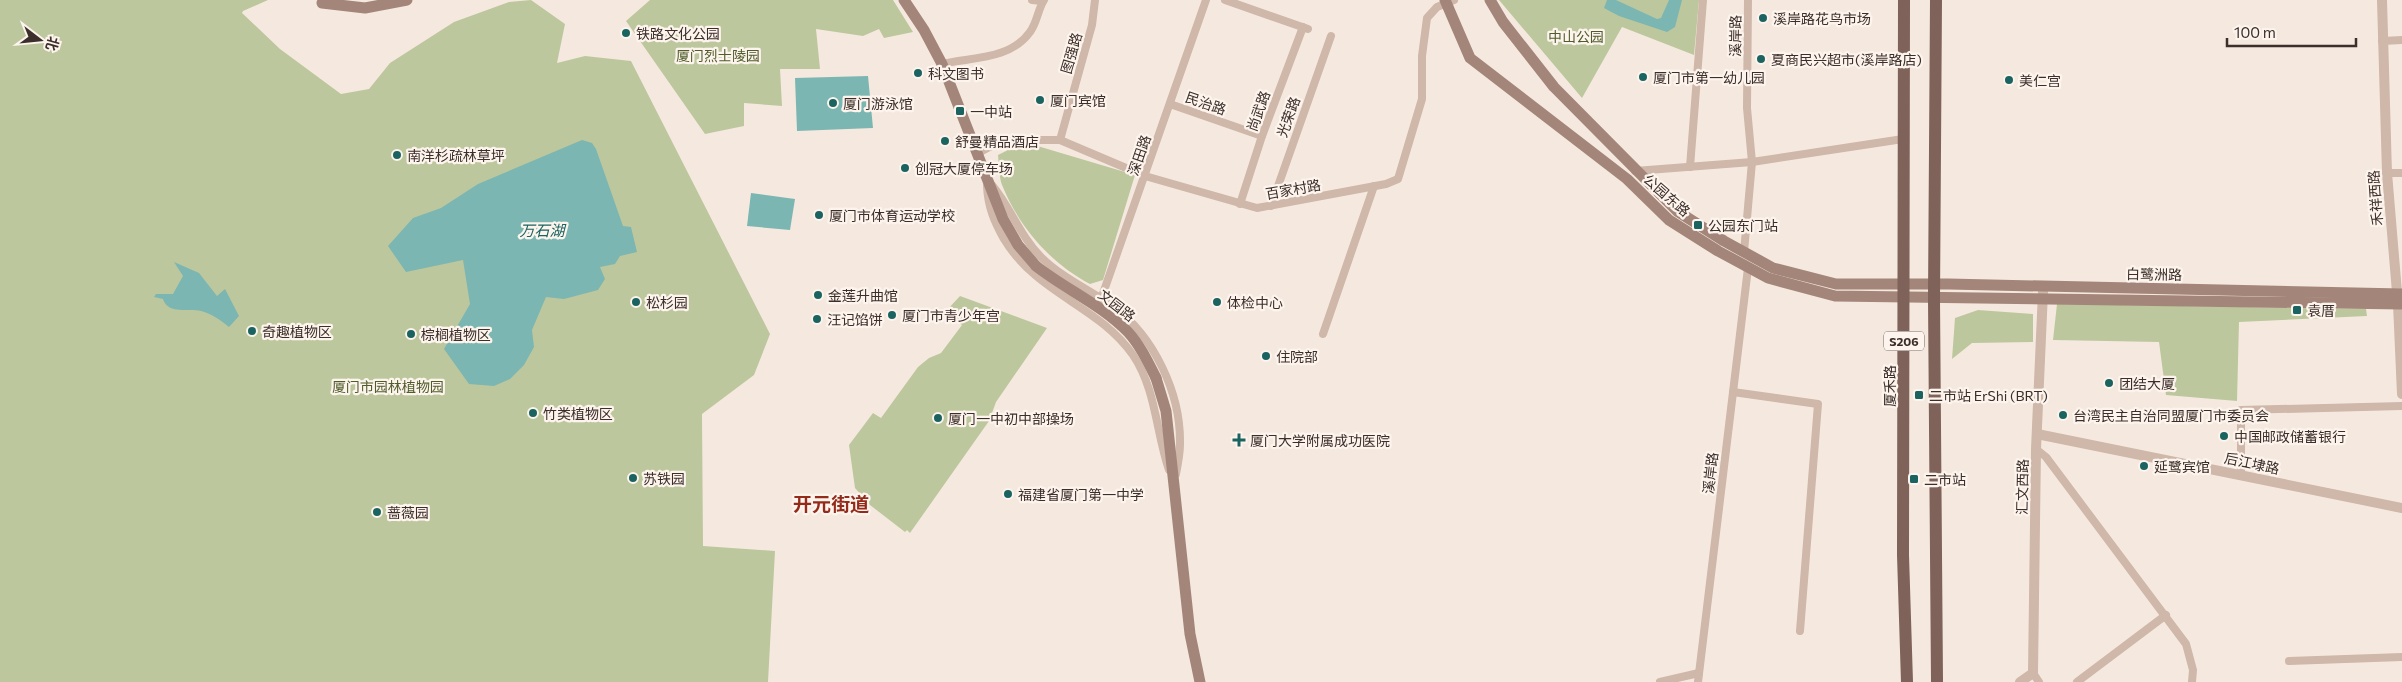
<svg xmlns="http://www.w3.org/2000/svg" width="2402" height="682" viewBox="0 0 2402 682" font-family="Commissioner,'Noto Sans SC',sans-serif">
<style>
.green{fill:#bdc79d}
.water{fill:#7bb6b2}
.lines{fill:none;stroke-linecap:round;stroke-linejoin:round}
.minor{stroke:#cfb7a9;stroke-width:8}
.tertiary{stroke:#cfb7a9;stroke-width:10}
.secondary{stroke:#a4857a;stroke-width:11}
.primary{stroke:#7f6259;stroke-width:12}
.secondary-bridge{stroke:#a4857a;stroke-width:11}
.poi-dot{fill:#1a6360;stroke:#fcf4ed;stroke-width:2}
.labels{text-anchor:middle;dominant-baseline:central;stroke-width:4.5;stroke-linejoin:round;paint-order:stroke}
.shield{fill:#fcf4ed;stroke:#766964;stroke-width:1}
.shield-label{font-size:12px;font-weight:bold;fill:#3c2e2a}
.poi-label{font-size:14px;fill:#3c2e2a;stroke:#fcf4ed;text-anchor:start}
.park-label{font-size:14px;fill:#505d2b;stroke:#fcf4ed}
.street-label{font-size:14px;fill:#3c2e2a;stroke:#fcf4ed}
.water-label{font-size:15px;font-style:italic;fill:#1a6360;stroke:#fcf4ed}
.district-label{font-size:19px;font-weight:bold;fill:#942b1a;stroke:#fcf4ed}
</style>
<rect width="100%" height="100%" fill="#f5e9df"/>
<g class="green">
<polygon points="0,0 268,0 243,11 242,13 280,49 341,94 369,89 390,63 454,22 509,2 531,0 565,24 557,63 585,56 631,61 770,334 754,375 702,414 703,546 775,551 768,682 0,682"/>
<polygon points="650,0 893,0 913,32 884,38 879,29 863,36 816,29 820,69 780,69 782,106 744,103 744,126 705,134 626,21"/>
<polygon points="1499,0 1699,0 1694,55 1622,27 1582,98"/>
<path d="M1024,142L1135,175L1103,280L1090,284C1050,263 1019,227 1002,185C999,177 999,164 998,155Z"/>
<polygon points="960,296 1047,328 996,402 989,421 910,533 907,530 905,532 870,505 855,488 849,445 873,413 881,418 918,367 929,358 941,353 962,325 946,311"/>
<polygon points="2057,304 2366,309 2367,316 2239,322 2237,401 2166,395 2159,342 2053,340"/>
<polygon points="1978,310 2033,314 2033,342 1972,343 1952,359 1955,318"/>
</g>
<g class="water">
<polygon points="1607,0 1616,0 1657,19 1661,18 1669,0 1682,0 1675,27 1667,32 1619,16 1604,8"/>
<polygon points="868,76 873,128 797,131 795,78"/>
<polygon points="582,140 592,143 596,149 623,226 631,227 637,252 620,256 615,264 600,267 605,279 598,290 564,299 546,297 532,330 534,347 524,365 510,379 494,386 469,384 444,349 470,304 463,260 406,272 388,246 413,218 441,208 478,184"/>
<polygon points="751,193 795,199 790,230 747,226"/>
<path d="M174,262L199,273L217,296L225,289L239,316L229,327C222,321 210,313 201,311C189,308 168,315 163,299L154,297L156,294H173L183,276Z"/>
</g>
<g class="lines">
<g class="minor">
<polyline points="1032,0 1042,1"/>
<polyline points="1225,0 1308,29"/>
<polyline points="2382,41 2402,40"/>
<path d="M942,64C972,57 1010,60 1030,32C1037,23 1038,9 1044,0"/>
<polyline points="1170,104 1262,136"/>
<polyline points="1060,140 1092,25 1095,0"/>
<polyline points="978,153 1003,140 1060,140 1145,176 1257,208 1386,184 1398,179 1422,99 1422,56 1427,18 1437,7 1454,0"/>
<polyline points="1690,167 1703,0"/>
<polyline points="1635,171 1752,162 1903,139"/>
<polyline points="2387,173 2402,173"/>
<path d="M992,185C1011,208 1020,236 1041,257C1062,278 1090,290 1114,307C1154,337 1181,393 1180,444C1180,454 1178,464 1176,474"/>
<path d="M987,186C988,207 994,221 1004,239C1038,295 1098,305 1133,355C1156,389 1156,432 1169,470"/>
<polyline points="1240,204 1262,136 1303,27"/>
<polyline points="1271,206 1331,36"/>
<polyline points="1744,252 1752,162 1747,108 1748,0"/>
<polyline points="1100,302 1206,0"/>
<polyline points="1323,334 1374,186"/>
<polyline points="1733,392 1818,404 1800,631"/>
<polyline points="2036,449 2046,457 2186,644 2193,670 2192,682"/>
<polyline points="2241,474 2241,410 2402,406"/>
<polyline points="2289,661 2402,657"/>
<polyline points="2033,673 2039,682"/>
<polyline points="1660,682 1699,673"/>
<polyline points="1698,682 1748,268"/>
<polyline points="2077,682 2166,615"/>
</g>
<g class="tertiary">
<polyline points="2382,0 2387,173 2398,304 2402,394"/>
<polyline points="2037,434 2402,508"/>
<polyline points="2020,682 2033,673 2036,449 2043,292"/>
</g>
<g class="secondary">
<polyline points="904,0 924,30 942,64 1003,219 1018,245 1036,266"/>
<polyline points="1445,0 1470,58 1627,179 1669,220 1718,251 1768,278 1835,296 2402,304"/>
<polyline points="1490,0 1503,22 1554,87 1677,211 1724,241 1773,268 1836,284 1949,284 2402,294"/>
<polyline points="322,3 365,8 407,0"/>
<polyline points="1156,378 1166,411 1190,634 1200,682"/>
</g>
<g class="primary">
<polyline points="1904,0 1903,555 1907,682"/>
<polyline points="1936,0 1934,299 1937,682"/>
</g>
<path class="secondary-bridge" d="M1036,266C1065,289 1102,305 1128,332C1140,345 1148,362 1156,378"/>
</g>
<g class="poi-dot">
<circle cx="1763" cy="18" r="5"/>
<circle cx="626" cy="33" r="5"/>
<circle cx="1761" cy="59" r="5"/>
<circle cx="918" cy="73" r="5"/>
<circle cx="1643" cy="77" r="5"/>
<circle cx="2009" cy="80" r="5"/>
<circle cx="1040" cy="100" r="5"/>
<circle cx="833" cy="103" r="5"/>
<rect x="955" y="106" width="10" height="10" rx="2.5"/>
<circle cx="945" cy="141" r="5"/>
<circle cx="397" cy="155" r="5"/>
<circle cx="905" cy="168" r="5"/>
<circle cx="819" cy="215" r="5"/>
<rect x="1693" y="220" width="10" height="10" rx="2.5"/>
<circle cx="818" cy="295" r="5"/>
<circle cx="636" cy="302" r="5"/>
<circle cx="1217" cy="302" r="5"/>
<rect x="2292" y="305" width="10" height="10" rx="2.5"/>
<circle cx="892" cy="315" r="5"/>
<circle cx="817" cy="319" r="5"/>
<circle cx="252" cy="331" r="5"/>
<circle cx="411" cy="334" r="5"/>
<circle cx="1266" cy="356" r="5"/>
<circle cx="2109" cy="383" r="5"/>
<rect x="1914" y="390" width="10" height="10" rx="2.5"/>
<circle cx="533" cy="413" r="5"/>
<circle cx="2063" cy="415" r="5"/>
<circle cx="938" cy="418" r="5"/>
<circle cx="2224" cy="436" r="5"/>
<path d="M1236.5 432.5h5v5h5v5h-5v5h-5v-5h-5v-5h5z"/>
<circle cx="2144" cy="466" r="5"/>
<circle cx="633" cy="478" r="5"/>
<rect x="1909" y="474" width="10" height="10" rx="2.5"/>
<circle cx="1008" cy="494" r="5"/>
<circle cx="377" cy="512" r="5"/>
</g>
<g class="labels">
<rect class="shield" x="1884" y="331.5" width="40" height="19" rx="4"/>
<g class="shield-label">
<text x="1904" y="341">S206</text>
</g>
<g class="poi-label">
<text x="1773" y="18">溪岸路花鸟市场</text>
<text x="636" y="33">铁路文化公园</text>
<text x="1771" y="59">夏商民兴超市(溪岸路店)</text>
<text x="928" y="73">科文图书</text>
<text x="1653" y="77">厦门市第一幼儿园</text>
<text x="2019" y="80">美仁宫</text>
<text x="1050" y="100">厦门宾馆</text>
<text x="843" y="103">厦门游泳馆</text>
<text x="970" y="111">一中站</text>
<text x="955" y="141">舒曼精品酒店</text>
<text x="407" y="155">南洋杉疏林草坪</text>
<text x="915" y="168">创冠大厦停车场</text>
<text x="829" y="215">厦门市体育运动学校</text>
<text x="1708" y="225">公园东门站</text>
<text x="828" y="295">金莲升曲馆</text>
<text x="646" y="302">松杉园</text>
<text x="1227" y="302">体检中心</text>
<text x="2307" y="310">袁厝</text>
<text x="902" y="315">厦门市青少年宫</text>
<text x="827" y="319">汪记馅饼</text>
<text x="262" y="331">奇趣植物区</text>
<text x="421" y="334">棕榈植物区</text>
<text x="1276" y="356">住院部</text>
<text x="2119" y="383">团结大厦</text>
<text x="1929" y="395">二市站 ErShi (BRT)</text>
<text x="543" y="413">竹类植物区</text>
<text x="2073" y="415">台湾民主自治同盟厦门市委员会</text>
<text x="948" y="418">厦门一中初中部操场</text>
<text x="2234" y="436">中国邮政储蓄银行</text>
<text x="1250" y="440">厦门大学附属成功医院</text>
<text x="2154" y="466">延鹭宾馆</text>
<text x="643" y="478">苏铁园</text>
<text x="1924" y="479">二市站</text>
<text x="1018" y="494">福建省厦门第一中学</text>
<text x="387" y="512">蔷薇园</text>
</g>
<g class="park-label">
<text x="1576" y="36">中山公园</text>
<text x="718" y="55">厦门烈士陵园</text>
<text x="388" y="386">厦门市园林植物园</text>
</g>
<g class="street-label">
<text transform="translate(1735 36) rotate(-89)">溪岸路</text>
<text transform="translate(1071 53) rotate(-74)">图强路</text>
<text transform="translate(1206 103) rotate(19)">民治路</text>
<text transform="translate(1258 111) rotate(-70)">尚武路</text>
<text transform="translate(1288 117) rotate(-70)">光荣路</text>
<text transform="translate(1139 155) rotate(-71)">深田路</text>
<text transform="translate(1293 189) rotate(-10)">百家村路</text>
<text transform="translate(1667 195) rotate(41)">公园东路</text>
<text transform="translate(2375 198) rotate(-94)">禾祥西路</text>
<text transform="translate(2154 274) rotate(1)">白鹭洲路</text>
<text transform="translate(1117 305) rotate(38)">文园路</text>
<text transform="translate(1889 386) rotate(-90)">厦禾路</text>
<text transform="translate(2252 463) rotate(12)">后江埭路</text>
<text transform="translate(1710 473) rotate(-83)">溪岸路</text>
<text transform="translate(2022 487) rotate(-89)">汇文西路</text>
</g>
<g class="water-label">
<text x="542" y="230">万石湖</text>
</g>
<g class="district-label">
<text x="831" y="503">开元街道</text>
</g>
</g>
<g transform="translate(40 40) rotate(106)" stroke="#fcf4ed" stroke-width="4" paint-order="stroke">
<path d="M0-4L9 19L0 12L-9 19Z" fill="#3c2e2a"/>
<text y="-8" font-size="14" font-weight="bold" text-anchor="middle" fill="#3c2e2a">北</text>
</g>
<path d="M2227 38v8h129v-8" fill="none" stroke="#3c2e2a" stroke-width="2.5"/>
<text x="2234" y="38" font-size="15" fill="#3c2e2a" stroke="#fcf4ed" stroke-width="4" paint-order="stroke">100 m</text>
</svg>
